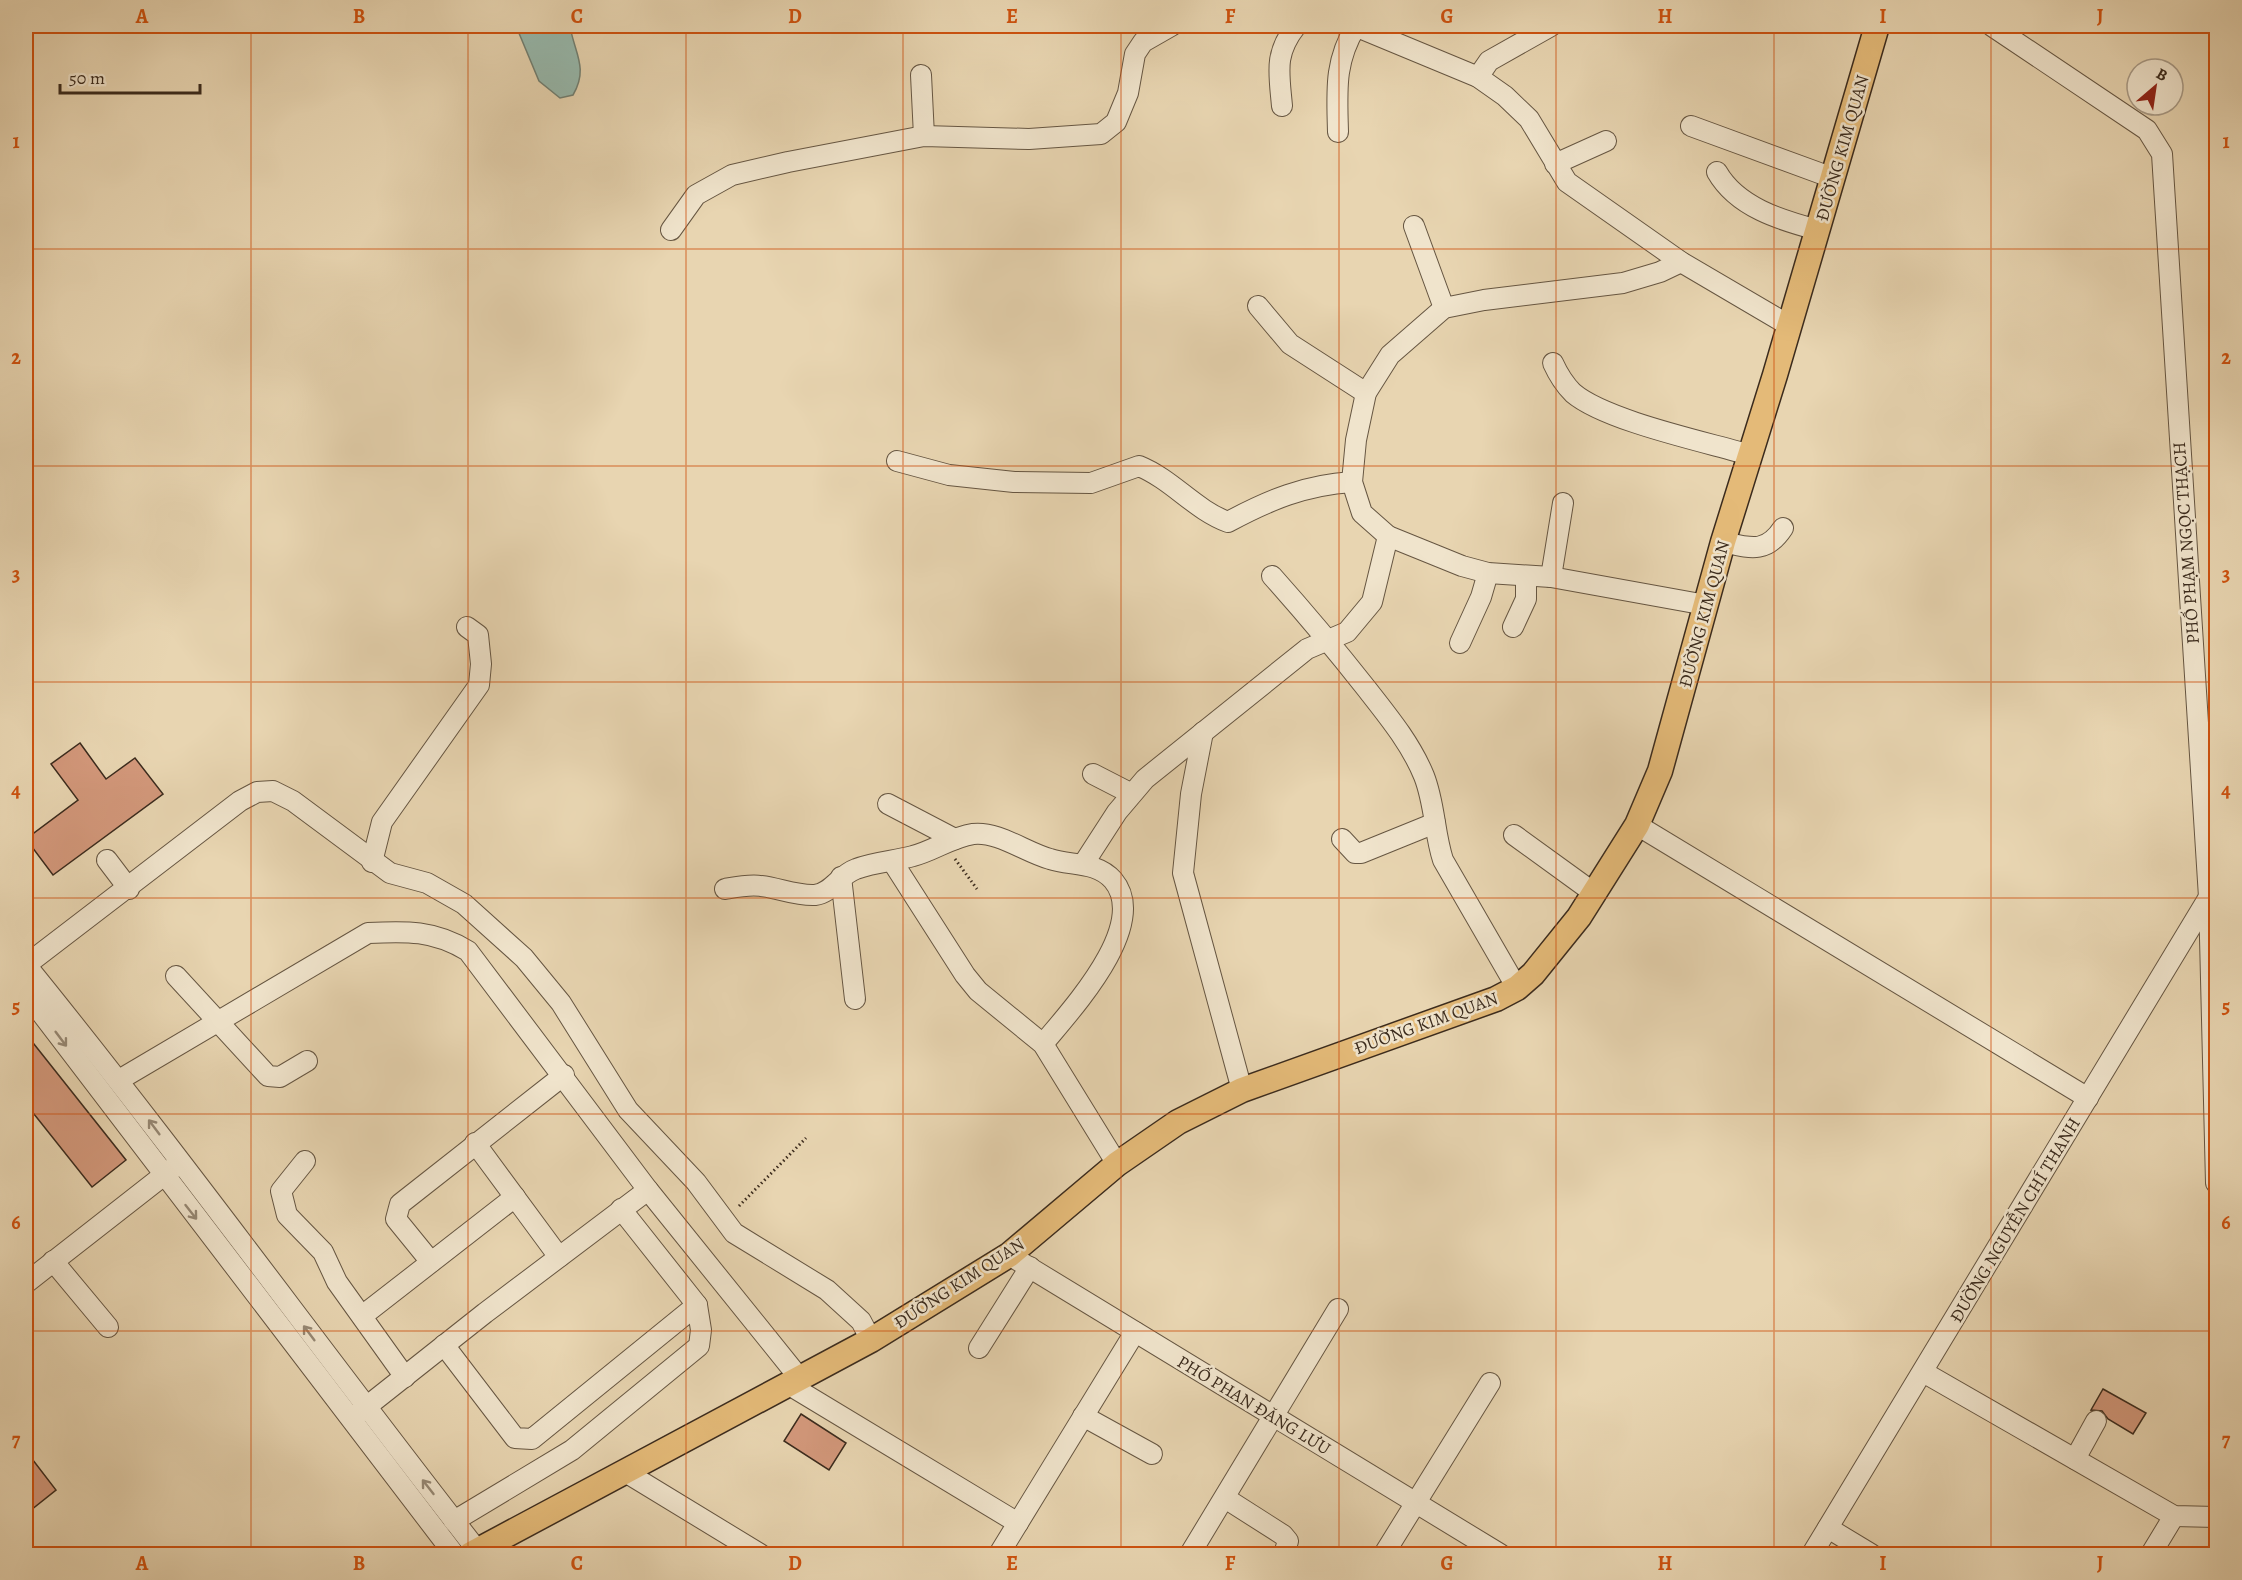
<svg xmlns="http://www.w3.org/2000/svg" width="2242" height="1580" viewBox="0 0 2242 1580" font-family="Alegreya,serif">
<style>
.water{fill:#97b9ad;stroke:#728073;stroke-width:1.5}
.building{fill:#d3987b;stroke:#3b2b1d;stroke-width:1.5}
.lines{fill:none;stroke-linecap:round;stroke-linejoin:round}
.minor-casing{stroke:#665642;stroke-width:22}
.major-casing{stroke:#3b2b1d;stroke-width:27}
.path{stroke:#3b2b1d;stroke-width:3;stroke-dasharray:1.5 3;stroke-linecap:butt}
.minor{stroke:#f0e4cc;stroke-width:20}
.major{stroke:#e4ba78;stroke-width:24}
.oneway{stroke:#968874}
.grid{fill:none;stroke:#ce520f;stroke-width:1.5;stroke-opacity:0.55}
.labels{text-anchor:middle;dominant-baseline:central;stroke-width:5;stroke-linejoin:round;paint-order:stroke}
.street-label{font-size:18px;fill:#3b2b1d;stroke:#f0e4cc}
.neatline{fill:none;stroke:#ce520f;stroke-width:2}
.grid-label{font-size:20px;text-anchor:middle;font-weight:bold;fill:#ce520f}
</style>
<rect width="100%" height="100%" fill="#e8d5b1"/>
<filter id="stains"><feTurbulence type="fractalNoise" baseFrequency=".00333" numOctaves="4"/><feColorMatrix values="0 0 0 0 .2 0 0 0 0 .09 0 0 0 0 .02 0 0 0 .5 -.17"/></filter>
<radialGradient id="worn" r=".72"><stop offset=".6" stop-color="#630" stop-opacity="0"/><stop offset="1" stop-color="#630" stop-opacity=".3"/></radialGradient>
<path class="water" d="M516,26H570C574,52 589,68 573,95L560,98L539,81Z"/>
<g class="building">
<polygon points="80,743 106,779 135,758 163,794 53,875 26,839 78,800 51,764"/>
<polygon points="26,1034 126,1160 92,1187 26,1104"/>
<polygon points="2103,1389 2146,1413 2133,1434 2108,1419 2102,1411 2091,1410"/>
<polygon points="801,1414 846,1443 829,1470 784,1441"/>
<polygon points="26,1451 56,1490 26,1514"/>
</g>
<g class="lines">
<defs>
<g id="minor">
<polyline points="1355,26 1478,77 1505,96 1529,119 1567,182 1681,262 1790,326"/>
<polyline points="1992,26 2147,130 2162,154 2209,897 2216,1183"/>
<polyline points="921,75 924,136"/>
<polyline points="1478,77 1489,61 1551,26"/>
<path d="M1282,106C1279,72 1274,54 1296,26"/>
<polyline points="1691,126 1833,178"/>
<path d="M1338,132C1337,91 1334,62 1356,26"/>
<polyline points="1555,164 1606,141"/>
<path d="M1717,172C1737,207 1780,220 1818,230"/>
<polyline points="1414,226 1444,308"/>
<polyline points="671,230 696,195 732,175 788,162 924,136 1029,139 1101,134 1116,122 1128,93 1135,54 1143,42 1171,26"/>
<polyline points="1681,262 1660,272 1623,283 1484,300 1444,308 1390,355 1366,393 1356,440 1352,482 1362,513 1388,536 1462,566 1488,573 1551,577 1706,605"/>
<polyline points="1258,306 1290,344 1366,393"/>
<path d="M1553,363C1558,374 1564,384 1573,393C1606,421 1706,442 1750,455"/>
<path d="M897,461L949,475L1014,482L1091,483L1139,466C1173,480 1195,510 1228,522C1269,500 1305,485 1352,482"/>
<path d="M1723,542C1750,548 1766,554 1783,528"/>
<path d="M1272,576C1305,613 1336,650 1366,688C1388,716 1411,744 1424,776C1435,804 1434,832 1443,860L1517,988"/>
<polyline points="1551,577 1563,503"/>
<polyline points="1513,627 1526,599 1526,576"/>
<polyline points="1460,643 1481,597 1488,573"/>
<polyline points="1203,732 1191,794 1183,873 1242,1090"/>
<polyline points="1093,774 1130,793"/>
<polyline points="888,804 955,839"/>
<polyline points="1637,825 2088,1098"/>
<polyline points="1514,835 1594,893"/>
<polyline points="1342,839 1355,853 1361,853 1435,823"/>
<polyline points="107,860 129,889"/>
<polyline points="892,861 965,975 978,991 1043,1044 1117,1164"/>
<polyline points="372,862 382,822 479,685 481,664 478,635 467,627"/>
<polyline points="1084,863 1117,812 1145,779 1307,649 1347,632 1372,602 1388,536"/>
<polyline points="841,877 855,999"/>
<path d="M725,889C736,887 750,884 761,886C779,888 796,896 815,895C832,893 839,875 856,869C874,862 895,861 913,856C933,851 952,837 973,834C998,831 1025,852 1050,859C1071,866 1096,861 1113,880C1151,925 1070,1011 1043,1044"/>
<polyline points="26,965 240,801 257,792 273,791 293,801 390,873 427,883 464,904 524,958 561,1003 628,1110 696,1182 734,1233 827,1290 861,1321 871,1340"/>
<path d="M26,965C181,1156 325,1356 477,1550"/>
<polyline points="176,976 268,1076 280,1077 307,1061"/>
<polyline points="26,993 454,1554"/>
<path d="M119,1080L368,933C406,931 434,930 468,951L648,1190L801,1380"/>
<polyline points="475,1143 559,1257"/>
<polyline points="305,1161 281,1191 287,1215 323,1252 337,1282 405,1377"/>
<polyline points="1009,1255 1500,1554"/>
<polyline points="53,1261 108,1327"/>
<polyline points="431,1262 396,1219 400,1204 564,1075"/>
<polyline points="26,1283 173,1168"/>
<polyline points="362,1316 515,1197"/>
<polyline points="444,1345 515,1438 532,1439 697,1305"/>
<polyline points="979,1348 1030,1267"/>
<polyline points="1923,1372 2174,1516 2216,1517"/>
<polyline points="791,1386 1018,1523"/>
<polyline points="356,1415 485,1313 648,1190"/>
<polyline points="1083,1416 1152,1454"/>
<polyline points="2075,1459 2096,1421"/>
<polyline points="627,1473 760,1554"/>
<polyline points="1225,1498 1283,1535 1288,1541 1284,1554"/>
<polyline points="454,1521 572,1450 699,1346 701,1330 697,1305 621,1209"/>
<polyline points="1828,1528 1871,1554"/>
<polyline points="999,1554 1135,1332"/>
<polyline points="1190,1554 1338,1309"/>
<polyline points="1384,1554 1490,1383"/>
<polyline points="1812,1554 2209,897"/>
<polyline points="2151,1554 2174,1516"/>
</g>
<polyline id="major" points="471,1554 871,1340 1009,1255 1117,1164 1178,1122 1242,1090 1496,999 1517,988 1533,974 1579,917 1637,825 1660,771 1723,542 1775,375 1877,26"/>
</defs>
<use href="#minor" class="minor-casing"/>
<use href="#major" class="major-casing"/>
<g class="path">
<polyline points="955,859 977,889"/>
<polyline points="739,1206 806,1138"/>
</g>
<use href="#minor" class="minor"/>
<use href="#major" class="major"/>
</g>
<defs><path id="oneway-shaft" d="M-6 0H5M1.5-3L5.5 0L1.5 3" fill="none" stroke-width="1.6" stroke-linecap="round" stroke-linejoin="round" transform="scale(1.5)"/></defs>
<g class="oneway">
<use href="#oneway-shaft" transform="translate(61 1039) rotate(53)"/>
<use href="#oneway-shaft" transform="translate(154 1127) rotate(-127)"/>
<use href="#oneway-shaft" transform="translate(191 1212) rotate(52)"/>
<use href="#oneway-shaft" transform="translate(309 1333) rotate(-127)"/>
<use href="#oneway-shaft" transform="translate(428 1487) rotate(-128)"/>
</g>
<path class="grid" d="M251,26V1554M468,26V1554M686,26V1554M903,26V1554M1121,26V1554M1339,26V1554M1556,26V1554M1774,26V1554M1991,26V1554M26,249H2216M26,466H2216M26,682H2216M26,898H2216M26,1114H2216M26,1331H2216"/>
<g class="labels">
<g class="street-label">
<text transform="translate(1842 148) rotate(-74)">ĐƯỜNG KIM QUAN</text>
<text transform="translate(2186 543) rotate(-94)">PHỐ PHẠM NGỌC THẠCH</text>
<text transform="translate(1704 614) rotate(-75)">ĐƯỜNG KIM QUAN</text>
<text transform="translate(1426 1023) rotate(-20)">ĐƯỜNG KIM QUAN</text>
<text transform="translate(2015 1220) rotate(-59)">ĐƯỜNG NGUYỄN CHÍ THANH</text>
<text transform="translate(959 1283) rotate(-33)">ĐƯỜNG KIM QUAN</text>
<text transform="translate(1254 1405) rotate(31)">PHỐ PHAN ĐĂNG LƯU</text>
</g>
</g>
<rect width="2242" height="1580" fill="none" stroke="#e8d5b1" stroke-width="66"/>
<g transform="translate(2155 87) rotate(29)"><circle r="28" fill="#f0e4cc" stroke="#a89a86" stroke-width="1.5"/>
<path d="M0-4.5L10 22L0 15L-10 22Z" fill="#8f2418"/>
<text y="-9" font-size="16" font-weight="bold" text-anchor="middle" fill="#3b2b1d">B</text>
</g>
<path d="M60 84v9h140v-9" fill="none" stroke="#3b2b1d" stroke-width="3"/>
<text x="69" y="84" font-size="18" fill="#3b2b1d" stroke="#f0e4cc" stroke-width="4.5" paint-order="stroke">50 m</text>
<rect x="33" y="33" width="2176" height="1514" class="neatline"/>
<g class="grid-label">
<text x="142" y="23">A</text>
<text x="359" y="23">B</text>
<text x="577" y="23">C</text>
<text x="795" y="23">D</text>
<text x="1012" y="23">E</text>
<text x="1230" y="23">F</text>
<text x="1447" y="23">G</text>
<text x="1665" y="23">H</text>
<text x="1883" y="23">I</text>
<text x="2100" y="23">J</text>
<text x="16" y="148">1</text>
<text x="2226" y="148">1</text>
<text x="16" y="364">2</text>
<text x="2226" y="364">2</text>
<text x="16" y="581">3</text>
<text x="2226" y="581">3</text>
<text x="16" y="797">4</text>
<text x="2226" y="797">4</text>
<text x="16" y="1013">5</text>
<text x="2226" y="1013">5</text>
<text x="16" y="1229">6</text>
<text x="2226" y="1229">6</text>
<text x="16" y="1446">7</text>
<text x="2226" y="1446">7</text>
<text x="142" y="1570">A</text>
<text x="359" y="1570">B</text>
<text x="577" y="1570">C</text>
<text x="795" y="1570">D</text>
<text x="1012" y="1570">E</text>
<text x="1230" y="1570">F</text>
<text x="1447" y="1570">G</text>
<text x="1665" y="1570">H</text>
<text x="1883" y="1570">I</text>
<text x="2100" y="1570">J</text>
</g>
<rect width="100%" height="100%" filter="url(#stains)"/>
<rect width="100%" height="100%" fill="url(#worn)"/>
</svg>
